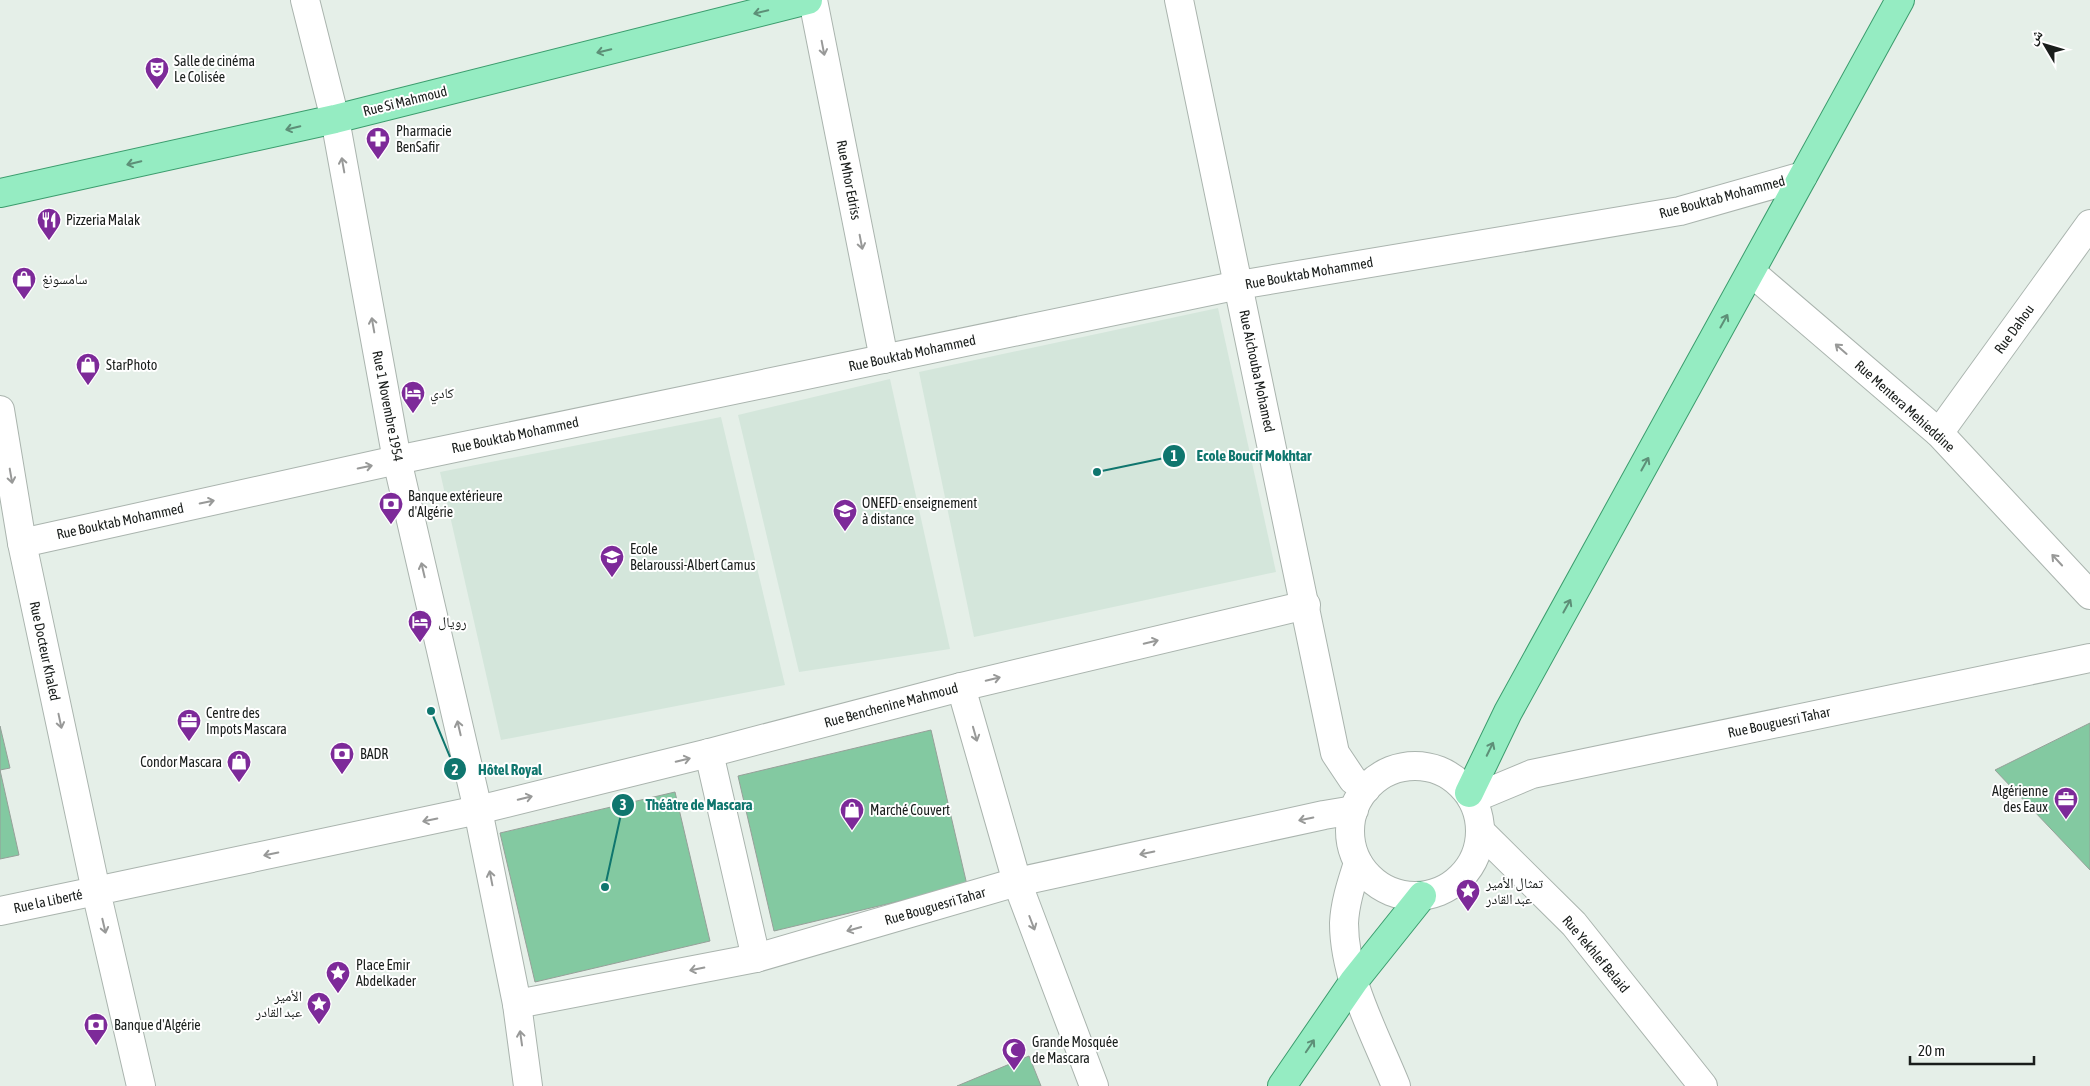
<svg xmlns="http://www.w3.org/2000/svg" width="2090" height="1086" viewBox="0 0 2090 1086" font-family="'Asap Condensed','Noto Naskh Arabic',sans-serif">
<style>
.built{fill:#d4e6db}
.building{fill:#83c9a1;stroke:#96a099}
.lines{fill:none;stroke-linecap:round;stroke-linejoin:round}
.minor-casing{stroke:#aab4ae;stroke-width:30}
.major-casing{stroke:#3b9c6d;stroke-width:30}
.minor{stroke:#fff;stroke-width:28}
.major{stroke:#95ecc2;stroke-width:28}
.oneway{stroke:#5d8f77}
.oneway2{stroke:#989998}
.labels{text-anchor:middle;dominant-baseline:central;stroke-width:4;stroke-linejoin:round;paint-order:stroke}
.poi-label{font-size:14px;fill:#191d1b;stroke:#fff;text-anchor:start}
.street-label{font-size:14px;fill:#191d1b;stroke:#fff}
.leader{fill:none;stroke:#0f766e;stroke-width:2}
.callout-dot{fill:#0f766e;stroke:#fff;stroke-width:2}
.mark-label{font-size:15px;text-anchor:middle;font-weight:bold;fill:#fff}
.callout-label{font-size:15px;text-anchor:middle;font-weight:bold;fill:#0f766e;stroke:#fff;stroke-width:4;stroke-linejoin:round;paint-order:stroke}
</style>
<rect width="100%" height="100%" fill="#e5efe8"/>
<g class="built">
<polygon points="1218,308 1276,572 974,637 919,372"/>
<polygon points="890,379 950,649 799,672 738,415"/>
<polygon points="721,417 785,685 501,740 440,472"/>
</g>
<g class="building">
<polygon points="2090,723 2090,870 1995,770"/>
<polygon points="0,726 10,768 0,770 19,855 0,859"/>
<polygon points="931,730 967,885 774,931 738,776"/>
<polygon points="675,792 710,941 535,982 500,833"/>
<polygon points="1029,1056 1041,1086 957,1086"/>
</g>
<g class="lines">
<defs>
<g id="minor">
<polyline points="305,0 335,119 397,460 478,810 517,1004 528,1086"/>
<polyline points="813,0 884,359"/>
<polyline points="1179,0 1335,753 1353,780 1366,789"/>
<polyline points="1751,272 1939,433 2090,595"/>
<polyline points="0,410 22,543 96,891 0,911"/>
<polyline points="1939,433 2090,224"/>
<polyline points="22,543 397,460 1239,285 1680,211 1803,176"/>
<polyline points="961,687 1017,882 1094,1086"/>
<polyline points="709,753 756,958"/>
<circle cx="1415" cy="831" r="65"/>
<polyline points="1472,799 1532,774 2090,658"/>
<polyline points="1480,831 1574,924 1703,1086"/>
<path d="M1358,863C1352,882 1345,902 1344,923C1344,979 1375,1034 1396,1086"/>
<polyline points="517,1004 756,958 1017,882 1324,815 1354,810"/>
<polyline points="141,1086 96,891 478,810 709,753 961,687 1306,605"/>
</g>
<g id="major">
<polyline points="0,193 335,119 808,0"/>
<polyline points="1469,793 1508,712 1900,0"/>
<polyline points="1282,1086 1354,981 1422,896"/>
</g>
</defs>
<use href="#minor" class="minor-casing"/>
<use href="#major" class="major-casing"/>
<use href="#minor" class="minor"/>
<use href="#major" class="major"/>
</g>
<defs><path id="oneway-shaft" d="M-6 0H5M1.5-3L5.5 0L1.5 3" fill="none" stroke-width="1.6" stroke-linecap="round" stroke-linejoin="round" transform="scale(1.25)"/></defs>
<g class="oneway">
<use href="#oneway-shaft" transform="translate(761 12) rotate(166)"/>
<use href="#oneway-shaft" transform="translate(604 51) rotate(166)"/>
<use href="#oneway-shaft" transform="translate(293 128) rotate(167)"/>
<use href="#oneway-shaft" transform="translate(134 163) rotate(167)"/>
<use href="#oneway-shaft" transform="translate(1724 321) rotate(-61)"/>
<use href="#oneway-shaft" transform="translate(1645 464) rotate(-61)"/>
<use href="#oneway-shaft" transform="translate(1567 606) rotate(-61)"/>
<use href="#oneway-shaft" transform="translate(1490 749) rotate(-64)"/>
<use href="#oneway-shaft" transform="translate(1310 1046) rotate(-56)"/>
</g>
<g class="oneway2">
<use href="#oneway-shaft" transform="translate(823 48) rotate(79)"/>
<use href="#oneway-shaft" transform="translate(343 165) rotate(-100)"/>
<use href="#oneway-shaft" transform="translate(861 242) rotate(79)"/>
<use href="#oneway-shaft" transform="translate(373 325) rotate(-100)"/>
<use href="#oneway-shaft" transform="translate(1841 349) rotate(-139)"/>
<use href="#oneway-shaft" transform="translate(365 467) rotate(-12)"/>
<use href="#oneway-shaft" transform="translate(11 476) rotate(80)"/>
<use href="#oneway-shaft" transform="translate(207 502) rotate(-12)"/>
<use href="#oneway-shaft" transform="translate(2057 560) rotate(-133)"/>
<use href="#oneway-shaft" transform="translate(423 570) rotate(-103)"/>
<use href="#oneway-shaft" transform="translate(1151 642) rotate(-13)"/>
<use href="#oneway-shaft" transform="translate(993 679) rotate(-13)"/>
<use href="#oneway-shaft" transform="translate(60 721) rotate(78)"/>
<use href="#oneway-shaft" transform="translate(459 728) rotate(-103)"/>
<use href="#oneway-shaft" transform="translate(975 734) rotate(74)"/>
<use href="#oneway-shaft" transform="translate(683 760) rotate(-14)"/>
<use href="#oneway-shaft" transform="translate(525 798) rotate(-14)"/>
<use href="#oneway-shaft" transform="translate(1306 819) rotate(168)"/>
<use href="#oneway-shaft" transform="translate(430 820) rotate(168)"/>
<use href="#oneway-shaft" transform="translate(1147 853) rotate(168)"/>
<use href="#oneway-shaft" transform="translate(271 854) rotate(168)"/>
<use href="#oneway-shaft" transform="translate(491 878) rotate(-101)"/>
<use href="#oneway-shaft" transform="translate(1032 923) rotate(69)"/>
<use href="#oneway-shaft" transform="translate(104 926) rotate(77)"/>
<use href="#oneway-shaft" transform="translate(854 929) rotate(164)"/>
<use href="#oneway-shaft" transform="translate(697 969) rotate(169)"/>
<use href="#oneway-shaft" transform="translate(521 1038) rotate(-98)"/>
</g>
<defs>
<symbol id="theatre-pin" viewBox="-11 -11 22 30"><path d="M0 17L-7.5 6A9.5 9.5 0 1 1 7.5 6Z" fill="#7d2a99" stroke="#fff"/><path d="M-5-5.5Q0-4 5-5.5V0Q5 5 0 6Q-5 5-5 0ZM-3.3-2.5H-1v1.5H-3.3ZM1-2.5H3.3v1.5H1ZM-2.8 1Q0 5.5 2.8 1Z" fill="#fff"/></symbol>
<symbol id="pharmacy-pin" viewBox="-11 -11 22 30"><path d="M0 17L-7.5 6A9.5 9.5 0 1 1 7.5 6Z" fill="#7d2a99" stroke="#fff"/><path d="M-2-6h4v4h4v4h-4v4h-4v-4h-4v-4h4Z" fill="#fff"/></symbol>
<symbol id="restaurant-pin" viewBox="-11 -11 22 30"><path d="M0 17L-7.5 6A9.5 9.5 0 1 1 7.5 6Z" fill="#7d2a99" stroke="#fff"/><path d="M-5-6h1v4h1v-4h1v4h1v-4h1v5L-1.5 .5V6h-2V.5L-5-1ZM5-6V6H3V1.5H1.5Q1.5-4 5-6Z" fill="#fff"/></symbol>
<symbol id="shop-pin" viewBox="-11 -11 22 30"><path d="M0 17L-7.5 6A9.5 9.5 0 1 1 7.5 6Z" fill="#7d2a99" stroke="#fff"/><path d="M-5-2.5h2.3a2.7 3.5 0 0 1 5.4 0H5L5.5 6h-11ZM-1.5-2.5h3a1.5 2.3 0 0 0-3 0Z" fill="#fff"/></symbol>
<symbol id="hotel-pin" viewBox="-11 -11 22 30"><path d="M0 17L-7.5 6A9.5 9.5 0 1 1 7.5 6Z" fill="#7d2a99" stroke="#fff"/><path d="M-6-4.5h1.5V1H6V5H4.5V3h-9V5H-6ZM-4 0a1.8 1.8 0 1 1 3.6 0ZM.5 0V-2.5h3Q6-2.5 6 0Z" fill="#fff"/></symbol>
<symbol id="bank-pin" viewBox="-11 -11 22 30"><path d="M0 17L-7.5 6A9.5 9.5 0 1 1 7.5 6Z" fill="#7d2a99" stroke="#fff"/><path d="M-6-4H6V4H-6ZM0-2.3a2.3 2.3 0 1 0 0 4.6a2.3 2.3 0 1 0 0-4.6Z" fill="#fff"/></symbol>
<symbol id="university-pin" viewBox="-11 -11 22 30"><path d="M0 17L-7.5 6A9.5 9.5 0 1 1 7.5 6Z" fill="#7d2a99" stroke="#fff"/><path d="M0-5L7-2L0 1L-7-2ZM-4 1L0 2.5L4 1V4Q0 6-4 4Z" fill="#fff"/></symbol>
<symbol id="school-pin" viewBox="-11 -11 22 30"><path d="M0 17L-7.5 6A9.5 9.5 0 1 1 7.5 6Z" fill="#7d2a99" stroke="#fff"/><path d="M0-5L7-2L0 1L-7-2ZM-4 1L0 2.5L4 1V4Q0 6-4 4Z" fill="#fff"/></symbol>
<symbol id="office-pin" viewBox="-11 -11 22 30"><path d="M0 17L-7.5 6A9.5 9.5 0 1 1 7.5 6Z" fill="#7d2a99" stroke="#fff"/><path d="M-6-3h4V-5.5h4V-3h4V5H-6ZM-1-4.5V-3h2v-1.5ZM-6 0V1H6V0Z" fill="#fff"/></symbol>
<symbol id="sight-pin" viewBox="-11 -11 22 30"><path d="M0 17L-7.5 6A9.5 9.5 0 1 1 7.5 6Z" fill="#7d2a99" stroke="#fff"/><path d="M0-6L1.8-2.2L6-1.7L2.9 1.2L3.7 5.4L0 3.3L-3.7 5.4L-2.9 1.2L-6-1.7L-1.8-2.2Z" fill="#fff"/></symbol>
<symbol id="mosque-pin" viewBox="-11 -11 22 30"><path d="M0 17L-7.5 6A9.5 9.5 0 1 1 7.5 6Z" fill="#7d2a99" stroke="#fff"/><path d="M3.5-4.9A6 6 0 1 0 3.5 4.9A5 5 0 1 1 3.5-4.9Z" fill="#fff"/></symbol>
</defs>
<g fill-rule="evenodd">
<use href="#theatre-pin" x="143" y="55" width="28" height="38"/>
<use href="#pharmacy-pin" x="364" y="125" width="28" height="38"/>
<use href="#restaurant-pin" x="35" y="206" width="28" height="38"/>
<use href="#shop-pin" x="10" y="265" width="28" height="38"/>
<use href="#shop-pin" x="74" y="351" width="28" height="38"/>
<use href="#hotel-pin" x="399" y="379" width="28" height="38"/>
<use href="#bank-pin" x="377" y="490" width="28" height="38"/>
<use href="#university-pin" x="831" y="497" width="28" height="38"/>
<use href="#school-pin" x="598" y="543" width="28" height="38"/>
<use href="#hotel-pin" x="406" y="608" width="28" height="38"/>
<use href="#office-pin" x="175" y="707" width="28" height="38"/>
<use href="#bank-pin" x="328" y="740" width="28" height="38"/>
<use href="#shop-pin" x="225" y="748" width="28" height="38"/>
<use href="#office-pin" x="2052" y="785" width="28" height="38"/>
<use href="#shop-pin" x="838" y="796" width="28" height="38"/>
<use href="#sight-pin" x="1454" y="877" width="28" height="38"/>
<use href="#sight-pin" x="324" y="959" width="28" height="38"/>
<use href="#sight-pin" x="305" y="990" width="28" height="38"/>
<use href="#bank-pin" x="82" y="1011" width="28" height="38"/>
<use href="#mosque-pin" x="1000" y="1036" width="28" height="38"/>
</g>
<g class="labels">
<g class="poi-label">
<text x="174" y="61">Salle de cinéma<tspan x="174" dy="16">Le Colisée</tspan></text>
<text x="396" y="131">Pharmacie<tspan x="396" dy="16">BenSafir</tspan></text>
<text x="66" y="220">Pizzeria Malak</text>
<text x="42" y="279">سامسونغ</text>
<text x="106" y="365">StarPhoto</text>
<text x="430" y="393">كادي</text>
<text x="408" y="496">Banque extérieure<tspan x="408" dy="16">d'Algérie</tspan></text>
<text x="862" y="503">ONEFD- enseignement<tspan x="862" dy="16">à distance</tspan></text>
<text x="630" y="549">Ecole<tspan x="630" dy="16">Belaroussi-Albert Camus</tspan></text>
<text x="438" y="622">رويال</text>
<text x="206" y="713">Centre des<tspan x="206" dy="16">Impots Mascara</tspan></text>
<text x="360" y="754">BADR</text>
<text x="222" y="762" text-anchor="end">Condor Mascara</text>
<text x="2048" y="791" text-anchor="end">Algérienne<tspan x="2048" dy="16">des Eaux</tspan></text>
<text x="870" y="810">Marché Couvert</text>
<text x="1486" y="883">تمثال الأمير<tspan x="1486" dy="16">عبد القادر</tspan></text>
<text x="356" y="965">Place Emir<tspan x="356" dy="16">Abdelkader</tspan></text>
<text x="302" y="996" text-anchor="end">الأمير<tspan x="302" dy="16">عبد القادر</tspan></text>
<text x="114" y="1025">Banque d'Algérie</text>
<text x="1032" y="1042">Grande Mosquée<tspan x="1032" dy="16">de Mascara</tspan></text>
</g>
<g class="street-label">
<text transform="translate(405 101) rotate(-14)">Rue Si Mahmoud</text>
<text transform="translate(849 180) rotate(79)">Rue Mhor Edriss</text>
<text transform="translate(1722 197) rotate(-15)">Rue Bouktab Mohammed</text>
<text transform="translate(1309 273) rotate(-10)">Rue Bouktab Mohammed</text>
<text transform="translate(2014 329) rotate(-54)">Rue Dahou</text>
<text transform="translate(912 353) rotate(-12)">Rue Bouktab Mohammed</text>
<text transform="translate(1257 371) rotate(78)">Rue Aichouba Mohamed</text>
<text transform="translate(388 406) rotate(79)">Rue 1 Novembre 1954</text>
<text transform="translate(1905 406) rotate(42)">Rue Mentera Mehieddine</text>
<text transform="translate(515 435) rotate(-12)">Rue Bouktab Mohammed</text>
<text transform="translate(120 521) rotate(-12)">Rue Bouktab Mohammed</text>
<text transform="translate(45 651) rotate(78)">Rue Docteur Khaled</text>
<text transform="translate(891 705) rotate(-15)">Rue Benchenine Mahmoud</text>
<text transform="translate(1779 722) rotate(-12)">Rue Bouguesri Tahar</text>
<text transform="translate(48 901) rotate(-12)">Rue la Liberté</text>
<text transform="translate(935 906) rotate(-16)">Rue Bouguesri Tahar</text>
<text transform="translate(1596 954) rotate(50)">Rue Yekhlef Belaid</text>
</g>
</g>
<path class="leader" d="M1097 472L1174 456M431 711L455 769M605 887L623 805"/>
<g class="callout-dot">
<circle cx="1097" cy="472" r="5"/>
<circle cx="431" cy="711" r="5"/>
<circle cx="605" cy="887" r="5"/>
<circle cx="1174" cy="456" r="12"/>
<circle cx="455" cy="769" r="12"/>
<circle cx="623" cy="805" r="12"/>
</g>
<g class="mark-label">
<text x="1174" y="461">1</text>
<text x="455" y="775">2</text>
<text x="623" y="810">3</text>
</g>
<g class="callout-label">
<text x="1254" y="461">Ecole Boucif Mokhtar</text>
<text x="510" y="775">Hôtel Royal</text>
<text x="699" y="810">Théâtre de Mascara</text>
</g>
<g transform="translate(2045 45) rotate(308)" stroke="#ffffff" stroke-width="4" paint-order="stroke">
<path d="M0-4L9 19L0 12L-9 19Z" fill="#191d1b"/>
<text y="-8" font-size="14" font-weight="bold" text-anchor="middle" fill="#191d1b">ش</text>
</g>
<path d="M1910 1056v8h124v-8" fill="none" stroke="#191d1b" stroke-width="2.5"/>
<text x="1918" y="1056" font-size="15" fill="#191d1b" stroke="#ffffff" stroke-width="4" paint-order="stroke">20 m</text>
</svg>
